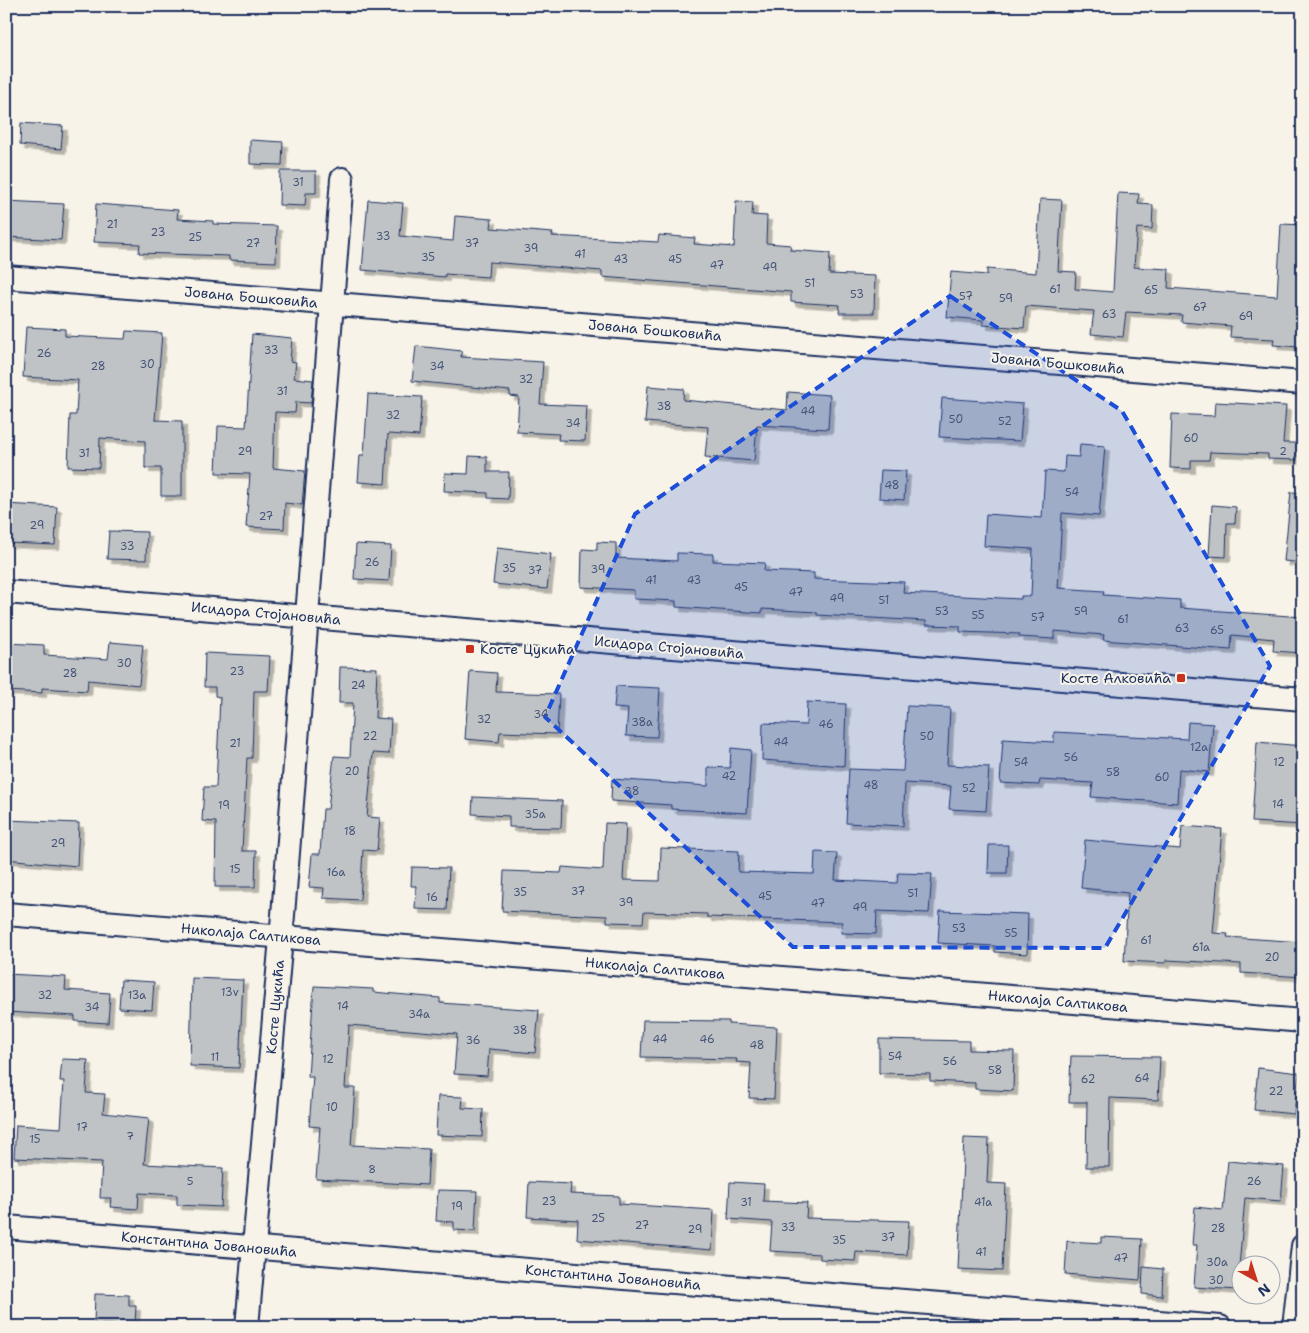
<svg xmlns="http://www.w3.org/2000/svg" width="1309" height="1333" viewBox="0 0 1309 1333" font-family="'Shantell Sans',sans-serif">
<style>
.building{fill:#c0c3c5;stroke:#1b2f5e;filter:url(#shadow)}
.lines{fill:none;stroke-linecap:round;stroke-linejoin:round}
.minor-casing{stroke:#1b2f5e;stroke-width:26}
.minor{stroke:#f7f3e8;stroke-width:22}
.marked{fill:#1d4ed8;fill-opacity:0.2;stroke:#1d4ed8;stroke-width:4;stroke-dasharray:10 6;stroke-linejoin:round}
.poi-dot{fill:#c8321e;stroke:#f7f3e8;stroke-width:2}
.labels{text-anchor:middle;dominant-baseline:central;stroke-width:4;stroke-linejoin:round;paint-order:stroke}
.number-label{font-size:11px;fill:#445478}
.street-label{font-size:14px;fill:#1b2f5e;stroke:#f7f3e8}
.poi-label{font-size:14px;fill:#1b2f5e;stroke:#f7f3e8;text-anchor:start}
</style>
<defs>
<filter id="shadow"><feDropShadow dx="4.5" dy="4.5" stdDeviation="0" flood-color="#0004"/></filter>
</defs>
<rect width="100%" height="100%" fill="#f7f3e8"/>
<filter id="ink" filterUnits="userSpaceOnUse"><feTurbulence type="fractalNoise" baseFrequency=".02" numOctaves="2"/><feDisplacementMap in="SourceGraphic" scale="10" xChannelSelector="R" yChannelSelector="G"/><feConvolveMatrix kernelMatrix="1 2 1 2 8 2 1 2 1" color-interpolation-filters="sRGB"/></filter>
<g filter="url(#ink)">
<g class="building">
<polygon points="21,123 63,126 61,149 20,145"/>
<polygon points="250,140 283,142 282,165 250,164"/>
<polygon points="280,171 316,171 316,193 306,193 305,206 279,205"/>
<polygon points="1118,193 1139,194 1138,204 1153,205 1152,229 1137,228 1134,267 1169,269 1168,288 1277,296 1281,224 1303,225 1303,287 1299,347 1273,345 1274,339 1230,337 1231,326 1181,322 1182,315 1126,312 1123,337 1091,334 1094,311 1026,306 1024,328 983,325 983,320 947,317 951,272 987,275 987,269 1036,273 1040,199 1062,200 1058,271 1076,272 1075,289 1113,292"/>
<polygon points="368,200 403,203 400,236 453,241 455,216 492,219 491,228 553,233 552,236 658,242 659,235 695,238 694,244 734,247 736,201 753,202 752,215 767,216 766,243 791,245 790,250 830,253 829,274 875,276 874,313 839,313 840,305 791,302 791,292 602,277 602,271 489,262 488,277 445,274 445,277 362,270"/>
<polygon points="6,201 64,204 61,240 6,237"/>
<polygon points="96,204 178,210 177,219 213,221 213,224 277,226 276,262 229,260 229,256 139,253 140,244 94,242"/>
<polygon points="26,327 65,329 65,336 125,339 126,331 162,333 155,420 182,421 182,496 161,496 161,468 145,468 145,441 100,438 99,468 68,467 70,415 76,415 78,380 23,377"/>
<polygon points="252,334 292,338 290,361 296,362 294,378 313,380 311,403 296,402 295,413 275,412 273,468 305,471 302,505 285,503 284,529 246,527 250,474 216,473 218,426 246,427"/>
<polygon points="416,346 462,351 461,357 543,362 540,404 587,406 585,441 558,440 559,434 517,432 519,397 510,396 510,391 412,381"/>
<polygon points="648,386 684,389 683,400 787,410 788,392 830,395 828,429 757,425 754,461 705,457 708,427 645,422"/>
<polygon points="368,394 422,397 419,436 388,434 385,484 358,482 360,455 364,455"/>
<polygon points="942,398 1023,404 1020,441 939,437"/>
<polygon points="1215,402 1286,406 1283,443 1297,443 1297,460 1268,459 1268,454 1210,452 1209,460 1191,460 1191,469 1170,468 1172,414 1214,416"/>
<polygon points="1080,444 1105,446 1099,516 1062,513 1058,588 1104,591 1103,595 1180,600 1180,608 1303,617 1303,653 1273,651 1274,639 1232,635 1231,650 1103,640 1104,635 1054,631 1054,639 1019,637 1020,634 960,632 960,626 926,625 926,621 817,615 817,612 762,609 762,613 676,607 676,601 634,599 634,590 581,587 582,549 597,550 597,542 616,543 616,558 677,561 677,553 713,554 713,561 765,563 764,571 814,573 814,579 904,582 903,593 1021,599 1021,596 1031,596 1033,549 984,546 986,514 1042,518 1045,471 1064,472 1065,456 1079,457"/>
<polygon points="469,456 487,457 487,472 509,472 508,499 488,498 488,493 444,491 445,473 468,474"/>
<polygon points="881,470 906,471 904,500 879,498"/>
<polygon points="1291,492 1303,493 1303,563 1284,561"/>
<polygon points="6,504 57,507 55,545 6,543"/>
<polygon points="1212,505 1236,507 1235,523 1227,523 1226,557 1209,556"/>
<polygon points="109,531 147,532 146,560 107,559"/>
<polygon points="356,544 391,546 389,581 354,579"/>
<polygon points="497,548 551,554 547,589 493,584"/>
<polygon points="110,642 143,645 139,685 88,680 87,691 42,688 42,693 6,691 7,643 44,645 44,655 108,659"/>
<polygon points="205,653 270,656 268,691 254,691 252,758 247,758 242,851 256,851 255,887 215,887 216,822 202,821 204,787 216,787 220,697 215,696 215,687 204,687"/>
<polygon points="340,667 377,668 375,718 391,719 389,754 373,753 367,817 380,818 377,851 363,850 360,900 323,898 324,888 309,887 312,854 320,854 323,809 328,809 334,756 350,757 353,703 339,703"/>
<polygon points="470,671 497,673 496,692 559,694 557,734 500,732 499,742 465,739"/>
<polygon points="616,686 660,688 657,737 626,736 628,709 614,708"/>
<polygon points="807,702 846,704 844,766 762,760 763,723 806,725"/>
<polygon points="907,706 950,708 947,765 989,767 986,811 949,809 951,786 905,783 903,826 846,823 849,769 903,771"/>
<polygon points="1188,722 1213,724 1209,772 1179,769 1177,803 1091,797 1093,783 1040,780 1039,785 1000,783 1003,739 1054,742 1054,732 1187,739"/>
<polygon points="1257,742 1303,746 1303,825 1252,822"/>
<polygon points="731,748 751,750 747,813 671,809 671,805 611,801 612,779 708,786 708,767 730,768"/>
<polygon points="473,797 562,801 561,828 509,827 509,816 472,814"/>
<polygon points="6,820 79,823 77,866 6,859"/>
<polygon points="605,823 626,824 623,880 660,881 661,848 739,851 738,872 814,874 815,852 837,853 835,880 897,883 898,873 932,874 929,913 877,911 876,934 841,933 842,922 707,917 707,914 644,912 643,923 607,922 607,916 502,911 504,871 561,873 562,867 603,870"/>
<polygon points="1182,826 1222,829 1213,933 1228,934 1227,937 1303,942 1303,977 1241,973 1241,964 1166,960 1166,963 1124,961 1128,893 1081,888 1085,840 1180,849"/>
<polygon points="989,845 1008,845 1007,873 988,873"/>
<polygon points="412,867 449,868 447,910 415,909 416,886 411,886"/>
<polygon points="940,911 1028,914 1027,954 995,952 995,946 938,943"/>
<polygon points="6,974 66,977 65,990 110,993 108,1023 75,1021 75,1016 6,1012"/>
<polygon points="192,978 243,980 239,1068 190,1066"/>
<polygon points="121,980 154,982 152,1010 119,1008"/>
<polygon points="314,986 373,989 373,992 440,998 440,1003 539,1010 535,1053 489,1049 487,1076 454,1074 457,1034 349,1025 345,1088 355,1088 351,1145 429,1149 427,1185 316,1179 320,1127 309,1126 313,1077 308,1077"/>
<polygon points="643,1020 729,1021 729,1024 777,1027 774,1099 749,1098 751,1063 736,1062 737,1059 641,1057"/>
<polygon points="879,1039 969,1041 969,1050 1014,1051 1013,1091 975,1089 975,1083 930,1081 930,1074 879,1073"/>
<polygon points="1071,1056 1160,1057 1158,1100 1110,1098 1109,1167 1086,1167 1087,1102 1069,1102"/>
<polygon points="62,1059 88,1060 86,1093 105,1094 103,1113 149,1118 144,1164 223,1168 221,1207 177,1205 177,1195 139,1193 138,1209 110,1207 111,1198 100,1198 102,1162 14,1158 16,1125 61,1128 64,1081 60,1081"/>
<polygon points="1258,1068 1299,1073 1294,1114 1254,1110"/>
<polygon points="438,1096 463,1097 462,1108 483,1109 482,1137 436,1135"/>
<polygon points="964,1138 989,1139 987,1183 1006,1184 1002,1271 958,1269"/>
<polygon points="1228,1161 1284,1166 1281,1201 1245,1198 1237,1290 1194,1287 1197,1245 1192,1245 1195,1207 1223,1210"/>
<polygon points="529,1182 571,1184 570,1194 619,1196 619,1204 714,1210 712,1250 577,1239 578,1220 527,1217"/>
<polygon points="730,1182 764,1184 763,1201 807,1203 806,1218 909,1221 907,1255 856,1252 855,1261 820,1259 820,1254 770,1251 772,1222 728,1219"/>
<polygon points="438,1190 477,1191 475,1231 454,1230 454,1222 436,1221"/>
<polygon points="1101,1237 1142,1239 1140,1280 1065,1274 1067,1241 1101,1243"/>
<polygon points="1143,1267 1163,1269 1162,1296 1142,1294"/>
<polygon points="95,1294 129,1295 129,1306 136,1306 135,1325 94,1324"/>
</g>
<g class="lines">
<defs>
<g id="minor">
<polyline points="6,277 1303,383"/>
<polyline points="6,592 1303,699"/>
<polyline points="6,914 1303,1021"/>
<polyline points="6,1227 1220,1327"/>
<polyline points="247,1327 283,915 342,179"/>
<polyline points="1294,1327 1303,1246"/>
</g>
</defs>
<use href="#minor" class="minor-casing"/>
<use href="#minor" class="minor"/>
</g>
</g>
<path class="marked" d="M950,296L1122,411L1270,666L1105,948L793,947L545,717L635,514Z"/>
<g class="poi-dot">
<rect x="465" y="644" width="10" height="10" rx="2.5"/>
<rect x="1176" y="673" width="10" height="10" rx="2.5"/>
</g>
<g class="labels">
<g class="number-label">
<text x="298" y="182">31</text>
<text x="112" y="224">21</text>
<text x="158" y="232">23</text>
<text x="383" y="236">33</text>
<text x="195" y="237">25</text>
<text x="253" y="243">27</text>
<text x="472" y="243">37</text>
<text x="531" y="248">39</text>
<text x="580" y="254">41</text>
<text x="428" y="257">35</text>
<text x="621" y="259">43</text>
<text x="675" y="259">45</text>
<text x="717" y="265">47</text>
<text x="770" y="267">49</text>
<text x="810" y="283">51</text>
<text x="1055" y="289">61</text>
<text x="1151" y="290">65</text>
<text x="857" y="294">53</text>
<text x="966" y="296">57</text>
<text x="1006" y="298">59</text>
<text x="1200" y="307">67</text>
<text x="1109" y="314">63</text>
<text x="1246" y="316">69</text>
<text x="271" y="350">33</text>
<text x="44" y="353">26</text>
<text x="147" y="364">30</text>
<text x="98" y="366">28</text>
<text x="437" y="366">34</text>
<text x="526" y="379">32</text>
<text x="282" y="391">31</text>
<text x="664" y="406">38</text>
<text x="808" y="411">44</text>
<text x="393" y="415">32</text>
<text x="956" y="419">50</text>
<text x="1005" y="421">52</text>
<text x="573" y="423">34</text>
<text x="1191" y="438">60</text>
<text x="245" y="451">29</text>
<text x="1283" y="451">2</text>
<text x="84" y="453">31</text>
<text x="892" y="485">48</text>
<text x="1072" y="492">54</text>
<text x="266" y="516">27</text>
<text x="37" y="525">29</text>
<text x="127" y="546">33</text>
<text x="372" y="562">26</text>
<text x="509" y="568">35</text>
<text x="598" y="569">39</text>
<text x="535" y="570">37</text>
<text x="651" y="580">41</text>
<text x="694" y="580">43</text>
<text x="741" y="587">45</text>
<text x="796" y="592">47</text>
<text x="837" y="598">49</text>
<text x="884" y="600">51</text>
<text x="942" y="611">53</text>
<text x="1081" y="611">59</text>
<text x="978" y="615">55</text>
<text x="1038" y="617">57</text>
<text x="1123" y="619">61</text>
<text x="1182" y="628">63</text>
<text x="1217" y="630">65</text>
<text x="124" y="663">30</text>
<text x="237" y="671">23</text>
<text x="70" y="673">28</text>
<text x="358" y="685">24</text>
<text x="541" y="714">34</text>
<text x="484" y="719">32</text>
<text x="642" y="722">38a</text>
<text x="826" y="724">46</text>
<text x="370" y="736">22</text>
<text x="927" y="736">50</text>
<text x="781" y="742">44</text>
<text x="235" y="743">21</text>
<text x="1199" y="747">12a</text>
<text x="1071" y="757">56</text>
<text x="1021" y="762">54</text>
<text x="1279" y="762">12</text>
<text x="352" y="771">20</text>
<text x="1113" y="772">58</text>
<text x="729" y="776">42</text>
<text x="1162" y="777">60</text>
<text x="871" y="785">48</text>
<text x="969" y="788">52</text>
<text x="632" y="791">38</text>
<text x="1278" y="804">14</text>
<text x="224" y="805">19</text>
<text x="535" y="814">35a</text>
<text x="350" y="831">18</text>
<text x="58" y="843">29</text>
<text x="235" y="869">15</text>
<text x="336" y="872">16a</text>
<text x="578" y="891">37</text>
<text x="520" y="892">35</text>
<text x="913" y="893">51</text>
<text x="765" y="896">45</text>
<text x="432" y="897">16</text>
<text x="626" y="902">39</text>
<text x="818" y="903">47</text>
<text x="860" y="907">49</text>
<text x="959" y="928">53</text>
<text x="1011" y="933">55</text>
<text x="1146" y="940">61</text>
<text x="1201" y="947">61a</text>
<text x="1272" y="957">20</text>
<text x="230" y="992">13v</text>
<text x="45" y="995">32</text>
<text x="137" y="995">13a</text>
<text x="343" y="1006">14</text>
<text x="92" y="1007">34</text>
<text x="419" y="1014">34a</text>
<text x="520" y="1030">38</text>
<text x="660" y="1039">44</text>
<text x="707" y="1039">46</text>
<text x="473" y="1040">36</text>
<text x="757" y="1045">48</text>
<text x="895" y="1056">54</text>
<text x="215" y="1057">11</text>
<text x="328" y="1059">12</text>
<text x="950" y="1061">56</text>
<text x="995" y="1070">58</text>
<text x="1142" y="1078">64</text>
<text x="1088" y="1079">62</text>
<text x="1276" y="1091">22</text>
<text x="332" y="1107">10</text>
<text x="82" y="1127">17</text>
<text x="130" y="1136">7</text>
<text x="35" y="1139">15</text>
<text x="372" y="1169">8</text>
<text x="190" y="1181">5</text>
<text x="1254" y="1181">26</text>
<text x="549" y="1201">23</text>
<text x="746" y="1202">31</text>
<text x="983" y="1202">41a</text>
<text x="457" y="1206">19</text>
<text x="598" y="1218">25</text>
<text x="642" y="1225">27</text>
<text x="788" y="1227">33</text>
<text x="1218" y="1228">28</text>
<text x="695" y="1229">29</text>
<text x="888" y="1237">37</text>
<text x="839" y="1240">35</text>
<text x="981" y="1252">41</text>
<text x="1121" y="1258">47</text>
<text x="1217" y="1262">30a</text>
<text x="1216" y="1280">30</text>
</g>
<g class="street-label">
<text transform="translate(251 297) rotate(5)">Јована Бошковића</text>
<text transform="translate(655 330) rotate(5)">Јована Бошковића</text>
<text transform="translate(1058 363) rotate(5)">Јована Бошковића</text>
<text transform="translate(266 613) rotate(5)">Исидора Стојановића</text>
<text transform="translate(669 647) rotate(5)">Исидора Стојановића</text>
<text transform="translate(251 934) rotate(5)">Николаја Салтикова</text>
<text transform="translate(655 968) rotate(5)">Николаја Салтикова</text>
<text transform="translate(1058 1001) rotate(5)">Николаја Салтикова</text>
<text transform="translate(275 1007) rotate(-85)">Косте Цукића</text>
<text transform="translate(209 1244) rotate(5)">Константина Јовановића</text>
<text transform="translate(613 1277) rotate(5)">Константина Јовановића</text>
</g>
<g class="poi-label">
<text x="480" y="649">Косте Цукића</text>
<text x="1171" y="678" text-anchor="end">Косте Алковића</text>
</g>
</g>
<rect width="1309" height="1333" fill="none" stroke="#f7f3e8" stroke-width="25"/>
<rect x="12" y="12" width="1284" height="1308" fill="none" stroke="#1b2f5e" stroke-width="2" filter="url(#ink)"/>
<g transform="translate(1256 1280) rotate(141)"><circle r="24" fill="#f7f3e8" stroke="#9fa5b1"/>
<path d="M0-4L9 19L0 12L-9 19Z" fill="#c8321e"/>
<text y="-8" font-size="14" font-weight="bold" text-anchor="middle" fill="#1b2f5e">N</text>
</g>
</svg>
